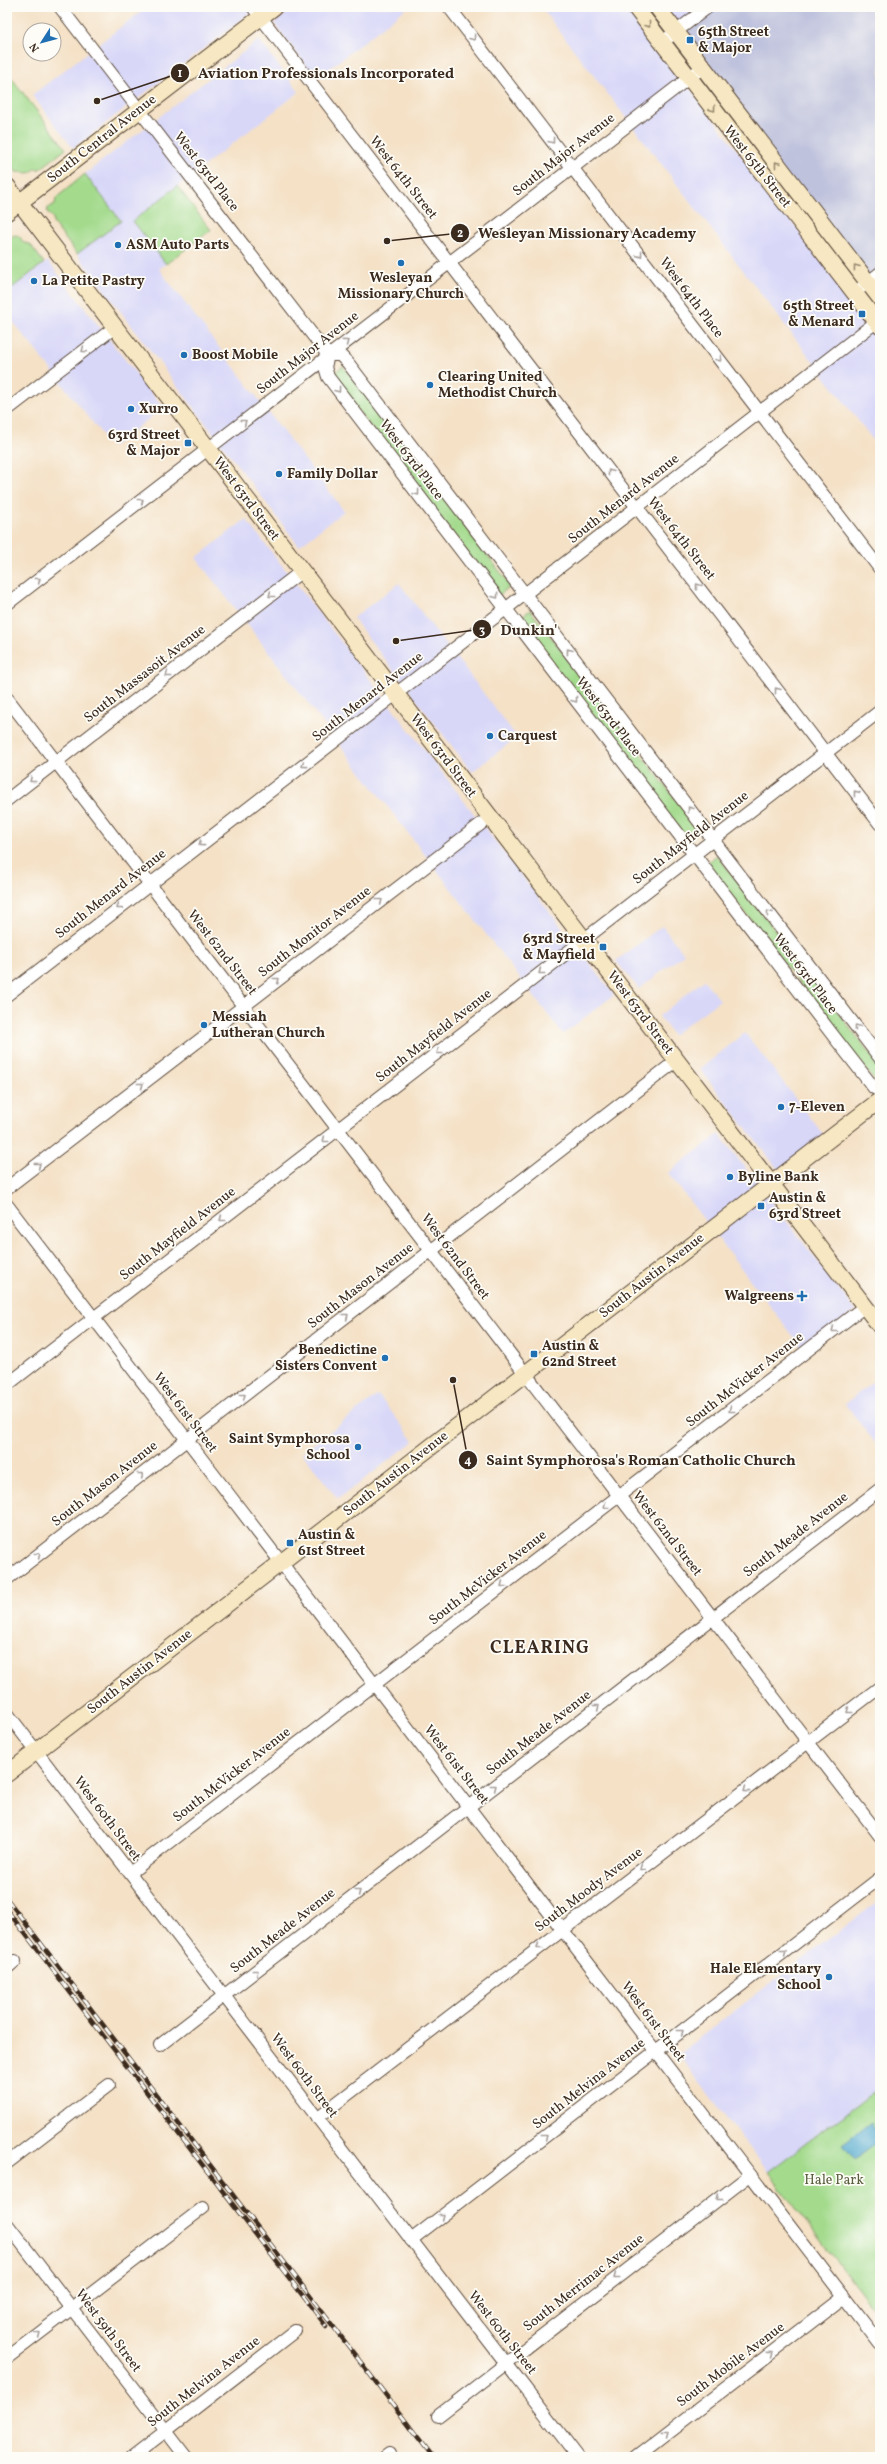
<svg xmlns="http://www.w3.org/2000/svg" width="887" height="2464" viewBox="0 0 887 2464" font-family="Vollkorn,serif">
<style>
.built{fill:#d8d7f8}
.industrial{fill:#bfc2dd}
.green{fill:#a3da8c;stroke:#6f8255}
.water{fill:#51a9ce;stroke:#466a76}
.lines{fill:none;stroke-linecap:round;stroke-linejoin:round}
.street-casing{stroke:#574537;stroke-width:14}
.secondary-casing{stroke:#574537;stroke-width:18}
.street{stroke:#fff;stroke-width:12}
.secondary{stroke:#f7e8c3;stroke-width:16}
.rail-casing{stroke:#3b2a1e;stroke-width:4.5}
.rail{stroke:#fdfcf7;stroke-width:3;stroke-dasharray:9;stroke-linecap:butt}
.oneway{stroke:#998970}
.oneway2{stroke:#a79f9a}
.poi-dot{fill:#1f6fb2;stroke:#fdfcf7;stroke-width:1.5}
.labels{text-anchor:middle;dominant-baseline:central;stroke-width:3.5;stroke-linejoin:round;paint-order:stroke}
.poi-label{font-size:14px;font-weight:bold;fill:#3b2a1e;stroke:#fdfcf7;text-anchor:start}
.street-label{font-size:14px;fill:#3b2a1e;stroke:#fdfcf7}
.park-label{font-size:14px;fill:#5a5f3f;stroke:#fdfcf7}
.district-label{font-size:18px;font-weight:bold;letter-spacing:1px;fill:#3b2a1e;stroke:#fdfcf7}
.leader{fill:none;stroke:#3b2a1e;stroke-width:1.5}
.callout-dot{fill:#3b2a1e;stroke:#fdfcf7;stroke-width:1.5}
.mark-label{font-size:12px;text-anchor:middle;font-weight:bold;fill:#fff}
.callout-label{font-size:15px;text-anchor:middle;font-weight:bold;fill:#3b2a1e;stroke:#fdfcf7;stroke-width:3.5;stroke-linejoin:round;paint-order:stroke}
</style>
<rect width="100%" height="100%" fill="#fdfcf7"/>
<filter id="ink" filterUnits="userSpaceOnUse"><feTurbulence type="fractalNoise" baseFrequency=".025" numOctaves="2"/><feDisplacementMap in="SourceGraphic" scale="8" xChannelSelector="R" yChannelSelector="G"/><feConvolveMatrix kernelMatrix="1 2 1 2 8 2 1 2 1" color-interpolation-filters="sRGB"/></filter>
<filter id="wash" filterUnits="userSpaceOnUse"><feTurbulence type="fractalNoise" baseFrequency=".012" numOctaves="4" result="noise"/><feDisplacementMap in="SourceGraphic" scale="16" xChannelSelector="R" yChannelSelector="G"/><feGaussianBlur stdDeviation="0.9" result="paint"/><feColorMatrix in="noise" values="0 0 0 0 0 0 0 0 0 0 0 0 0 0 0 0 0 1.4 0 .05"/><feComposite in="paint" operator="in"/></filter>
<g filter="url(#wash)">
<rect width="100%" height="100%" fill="#f4e1c6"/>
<g class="built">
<polygon points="147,7 258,7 73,148 32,95"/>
<polygon points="295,7 408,7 316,79 274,23"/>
<polygon points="541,7 627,7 880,336 880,449"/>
<polygon points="654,7 701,7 671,30"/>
<polygon points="259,40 299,92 133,221 166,264 159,269 344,511 299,546 77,254 121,221 85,174"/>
<polygon points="48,261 163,408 112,447 7,314 7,292"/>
<polygon points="246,519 614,995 563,1034 196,558"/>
<polygon points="399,583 517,737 472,772 353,618"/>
<polygon points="662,926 684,954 639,989 616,961"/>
<polygon points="704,980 720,1000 673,1035 659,1016"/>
<polygon points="745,1033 829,1142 784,1177 700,1069"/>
<polygon points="719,1134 856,1311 804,1350 668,1173"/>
<polygon points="880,1376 880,1449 845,1404"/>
<polygon points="378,1395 414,1441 338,1499 302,1453"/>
<polygon points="880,1900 880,2087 768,2172 678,2054"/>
</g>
<polygon class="industrial" points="701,7 880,7 880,300 671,30"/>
<g class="green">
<polygon points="7,72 66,149 40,169 35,169 30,173 16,172 12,165 7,165"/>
<polygon points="85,174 121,221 77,254 53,223 53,218 47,212 48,208 55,204 56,198"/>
<polygon points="177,186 211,230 166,264 133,221"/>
<polygon points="14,235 19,236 24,243 30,244 44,263 7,292 7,240"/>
<polygon points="343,366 511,586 499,595 331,375"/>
<polygon points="530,610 700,831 688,840 518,619"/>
<polygon points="717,855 880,1067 880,1080 876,1083 707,863"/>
<polygon points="880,2087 880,2318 768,2172"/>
</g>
<polygon class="water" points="871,2123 880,2135 880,2140 855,2159 843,2144"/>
</g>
<g filter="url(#ink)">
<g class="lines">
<defs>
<g id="street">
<polyline points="60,7 328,355"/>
<polyline points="253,7 880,824"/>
<polyline points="449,7 880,569"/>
<polyline points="669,37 708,7"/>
<polyline points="862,287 880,273"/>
<polyline points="328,355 325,367 328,377 835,1038 874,1088 880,1091"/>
<polyline points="328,355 340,355 348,363 880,1058"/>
<polyline points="7,410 115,327"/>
<polyline points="7,604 703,67"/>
<polyline points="7,698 880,1836"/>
<polyline points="7,800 302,571"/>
<polyline points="7,995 880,319"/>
<polyline points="7,1188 490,817"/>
<polyline points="7,1205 880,2344"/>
<polyline points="7,1385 880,711"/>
<polyline points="7,1579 676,1061"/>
<polyline points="7,1713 578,2457"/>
<polyline points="130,1873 865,1306"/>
<polyline points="7,1968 15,1961"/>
<polyline points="160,2045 880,1489"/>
<polyline points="317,2118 880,1687"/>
<polyline points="7,2163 109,2085"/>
<polyline points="7,2224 186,2457"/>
<polyline points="411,2240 880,1878"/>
<polyline points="7,2358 203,2208"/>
<polyline points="438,2416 750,2175"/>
<polyline points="132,2457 295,2331"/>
<polyline points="385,2457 389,2454"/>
<polyline points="636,2457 844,2297"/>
</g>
<g id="secondary">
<polyline points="635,7 880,326"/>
<polyline points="657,7 880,298"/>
<polyline points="7,186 880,1326"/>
<polyline points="7,212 274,7"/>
<polyline points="7,1774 880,1100"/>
</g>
</defs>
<use href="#street" class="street-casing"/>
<use href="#secondary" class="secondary-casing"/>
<use href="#street" class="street"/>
<use href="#secondary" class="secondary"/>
<defs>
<g id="rail">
<polyline points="7,1899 433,2457"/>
<polyline points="7,1910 326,2326"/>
</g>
</defs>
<use href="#rail" class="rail-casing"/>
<use href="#rail" class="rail"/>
</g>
<defs><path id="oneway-chevron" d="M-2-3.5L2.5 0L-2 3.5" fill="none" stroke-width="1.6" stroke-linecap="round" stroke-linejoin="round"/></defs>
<g class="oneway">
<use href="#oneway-chevron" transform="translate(648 25) rotate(52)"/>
<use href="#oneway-chevron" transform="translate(713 109) rotate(53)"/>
<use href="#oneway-chevron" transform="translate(777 164) rotate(-128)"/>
<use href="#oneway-chevron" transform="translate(856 267) rotate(-127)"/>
</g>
<g class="oneway2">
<use href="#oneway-chevron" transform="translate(473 38) rotate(53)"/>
<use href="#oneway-chevron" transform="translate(552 141) rotate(53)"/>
<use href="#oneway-chevron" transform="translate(640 255) rotate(53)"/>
<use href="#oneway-chevron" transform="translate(346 342) rotate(-37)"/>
<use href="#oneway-chevron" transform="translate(84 350) rotate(143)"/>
<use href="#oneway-chevron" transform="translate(719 359) rotate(53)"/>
<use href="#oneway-chevron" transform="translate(338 390) rotate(53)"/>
<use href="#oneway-chevron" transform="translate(244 422) rotate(-38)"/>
<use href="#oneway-chevron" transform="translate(610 472) rotate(-128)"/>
<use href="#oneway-chevron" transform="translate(417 493) rotate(53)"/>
<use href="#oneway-chevron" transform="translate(141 501) rotate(-38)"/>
<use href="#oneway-chevron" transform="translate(38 580) rotate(-38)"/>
<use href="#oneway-chevron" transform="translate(698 586) rotate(-128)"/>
<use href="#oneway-chevron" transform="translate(271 595) rotate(142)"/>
<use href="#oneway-chevron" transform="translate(496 596) rotate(53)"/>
<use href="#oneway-chevron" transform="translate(569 651) rotate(-128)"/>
<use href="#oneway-chevron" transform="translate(168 675) rotate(142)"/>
<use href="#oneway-chevron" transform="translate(777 690) rotate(-128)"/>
<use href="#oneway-chevron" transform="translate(575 700) rotate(52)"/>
<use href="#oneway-chevron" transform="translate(304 765) rotate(143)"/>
<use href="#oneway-chevron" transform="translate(32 780) rotate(142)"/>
<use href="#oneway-chevron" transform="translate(856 793) rotate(-128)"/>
<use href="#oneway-chevron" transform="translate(690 809) rotate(-128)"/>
<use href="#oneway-chevron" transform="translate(201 844) rotate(143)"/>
<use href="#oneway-chevron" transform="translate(380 901) rotate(-38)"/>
<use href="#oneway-chevron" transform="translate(119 907) rotate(142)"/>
<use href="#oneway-chevron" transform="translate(769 913) rotate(-127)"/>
<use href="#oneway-chevron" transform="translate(541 972) rotate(142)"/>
<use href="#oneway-chevron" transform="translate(277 980) rotate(-38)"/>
<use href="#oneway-chevron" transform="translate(857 1027) rotate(-127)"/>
<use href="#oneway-chevron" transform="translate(439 1052) rotate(142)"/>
<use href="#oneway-chevron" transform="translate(141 1085) rotate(-38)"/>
<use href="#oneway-chevron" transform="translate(325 1140) rotate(142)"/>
<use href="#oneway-chevron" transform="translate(38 1165) rotate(-38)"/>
<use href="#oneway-chevron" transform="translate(222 1219) rotate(142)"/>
<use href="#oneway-chevron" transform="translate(346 1316) rotate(-38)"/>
<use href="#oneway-chevron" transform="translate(834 1330) rotate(142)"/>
<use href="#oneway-chevron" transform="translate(243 1396) rotate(-38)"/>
<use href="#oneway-chevron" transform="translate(731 1410) rotate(142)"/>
<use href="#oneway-chevron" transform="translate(141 1475) rotate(-38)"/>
<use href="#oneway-chevron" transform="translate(606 1506) rotate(142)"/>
<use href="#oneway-chevron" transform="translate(38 1555) rotate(-38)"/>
<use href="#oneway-chevron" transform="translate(503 1585) rotate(142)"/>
<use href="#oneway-chevron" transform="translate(597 1707) rotate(-38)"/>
<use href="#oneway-chevron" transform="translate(849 1711) rotate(142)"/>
<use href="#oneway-chevron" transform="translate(494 1787) rotate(-38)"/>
<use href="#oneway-chevron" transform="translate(746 1790) rotate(143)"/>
<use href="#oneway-chevron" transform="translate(642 1868) rotate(143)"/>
<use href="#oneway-chevron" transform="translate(358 1892) rotate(-38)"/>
<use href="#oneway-chevron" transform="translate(539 1947) rotate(142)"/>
<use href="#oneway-chevron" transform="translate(784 1952) rotate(-38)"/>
<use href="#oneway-chevron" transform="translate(256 1972) rotate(-38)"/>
<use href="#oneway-chevron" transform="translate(681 2032) rotate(-38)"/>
<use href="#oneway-chevron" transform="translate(545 2137) rotate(-38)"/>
<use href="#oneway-chevron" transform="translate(719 2198) rotate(142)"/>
<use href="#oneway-chevron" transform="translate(442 2216) rotate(-38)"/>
<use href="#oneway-chevron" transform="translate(616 2277) rotate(142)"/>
<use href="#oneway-chevron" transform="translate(38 2334) rotate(-38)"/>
<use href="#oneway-chevron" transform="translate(770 2354) rotate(-37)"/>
<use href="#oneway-chevron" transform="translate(666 2433) rotate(-37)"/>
</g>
</g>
<g class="poi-dot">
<rect x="686" y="36" width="8" height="8" rx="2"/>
<circle cx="118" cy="245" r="4"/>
<circle cx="401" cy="263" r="4"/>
<circle cx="34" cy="281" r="4"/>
<rect x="858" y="310" width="8" height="8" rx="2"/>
<circle cx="184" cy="355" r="4"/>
<circle cx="430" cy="385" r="4"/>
<circle cx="131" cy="409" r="4"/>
<rect x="184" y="439" width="8" height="8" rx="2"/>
<circle cx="279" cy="474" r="4"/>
<circle cx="490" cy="736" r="4"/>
<rect x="599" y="943" width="8" height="8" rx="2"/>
<circle cx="204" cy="1025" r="4"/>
<circle cx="781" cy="1107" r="4"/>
<circle cx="730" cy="1177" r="4"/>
<rect x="757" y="1202" width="8" height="8" rx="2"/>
<path d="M800 1290h4v4h4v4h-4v4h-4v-4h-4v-4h4z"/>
<rect x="530" y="1350" width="8" height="8" rx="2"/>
<circle cx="385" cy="1358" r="4"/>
<circle cx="358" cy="1447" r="4"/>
<rect x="286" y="1539" width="8" height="8" rx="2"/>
<circle cx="829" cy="1977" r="4"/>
</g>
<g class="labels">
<g class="poi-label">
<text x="698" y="32">65th Street<tspan x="698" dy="16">&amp; Major</tspan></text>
<text x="126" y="245">ASM Auto Parts</text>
<text x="401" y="278" text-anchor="middle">Wesleyan<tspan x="401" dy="16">Missionary Church</tspan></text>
<text x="42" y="281">La Petite Pastry</text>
<text x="854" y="306" text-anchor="end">65th Street<tspan x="854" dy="16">&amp; Menard</tspan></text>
<text x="192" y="355">Boost Mobile</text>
<text x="438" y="377">Clearing United<tspan x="438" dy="16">Methodist Church</tspan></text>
<text x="139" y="409">Xurro</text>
<text x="180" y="435" text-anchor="end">63rd Street<tspan x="180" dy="16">&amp; Major</tspan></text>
<text x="287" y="474">Family Dollar</text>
<text x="498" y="736">Carquest</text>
<text x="595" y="939" text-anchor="end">63rd Street<tspan x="595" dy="16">&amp; Mayfield</tspan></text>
<text x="212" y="1017">Messiah<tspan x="212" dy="16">Lutheran Church</tspan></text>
<text x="789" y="1107">7-Eleven</text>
<text x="738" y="1177">Byline Bank</text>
<text x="769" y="1198">Austin &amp;<tspan x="769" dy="16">63rd Street</tspan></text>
<text x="794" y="1296" text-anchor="end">Walgreens</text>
<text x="542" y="1346">Austin &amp;<tspan x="542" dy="16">62nd Street</tspan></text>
<text x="377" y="1350" text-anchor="end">Benedictine<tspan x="377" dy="16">Sisters Convent</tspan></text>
<text x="350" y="1439" text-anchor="end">Saint Symphorosa<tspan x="350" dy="16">School</tspan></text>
<text x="298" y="1535">Austin &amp;<tspan x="298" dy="16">61st Street</tspan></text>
<text x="821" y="1969" text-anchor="end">Hale Elementary<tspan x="821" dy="16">School</tspan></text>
</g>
<g class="street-label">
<text transform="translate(102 139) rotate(-38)">South Central Avenue</text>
<text transform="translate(564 155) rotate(-38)">South Major Avenue</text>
<text transform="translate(757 167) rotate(52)">West 65th Street</text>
<text transform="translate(206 172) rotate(52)">West 63rd Place</text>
<text transform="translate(403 178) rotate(52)">West 64th Street</text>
<text transform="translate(691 298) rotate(53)">West 64th Place</text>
<text transform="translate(308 353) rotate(-38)">South Major Avenue</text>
<text transform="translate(411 460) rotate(53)">West 63rd Place</text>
<text transform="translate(246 499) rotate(53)">West 63rd Street</text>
<text transform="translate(624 499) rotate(-38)">South Menard Avenue</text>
<text transform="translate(681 539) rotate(52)">West 64th Street</text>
<text transform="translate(145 674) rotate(-38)">South Massasoit Avenue</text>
<text transform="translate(368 697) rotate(-38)">South Menard Avenue</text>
<text transform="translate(608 717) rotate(52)">West 63rd Place</text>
<text transform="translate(443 756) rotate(53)">West 63rd Street</text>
<text transform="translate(691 838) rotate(-38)">South Mayfield Avenue</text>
<text transform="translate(111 894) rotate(-38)">South Menard Avenue</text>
<text transform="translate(315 932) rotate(-38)">South Monitor Avenue</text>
<text transform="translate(222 953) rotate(52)">West 62nd Street</text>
<text transform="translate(805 974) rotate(53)">West 63rd Place</text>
<text transform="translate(640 1013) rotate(53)">West 63rd Street</text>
<text transform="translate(434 1036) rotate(-38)">South Mayfield Avenue</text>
<text transform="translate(178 1234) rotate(-38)">South Mayfield Avenue</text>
<text transform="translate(455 1257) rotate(53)">West 62nd Street</text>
<text transform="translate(652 1276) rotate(-38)">South Austin Avenue</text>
<text transform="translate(361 1286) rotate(-38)">South Mason Avenue</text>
<text transform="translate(745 1380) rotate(-38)">South McVicker Avenue</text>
<text transform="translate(185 1413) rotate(53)">West 61st Street</text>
<text transform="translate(396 1474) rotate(-38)">South Austin Avenue</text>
<text transform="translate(105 1484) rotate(-38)">South Mason Avenue</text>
<text transform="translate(667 1534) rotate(52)">West 62nd Street</text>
<text transform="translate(796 1535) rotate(-38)">South Meade Avenue</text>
<text transform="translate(488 1578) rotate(-38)">South McVicker Avenue</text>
<text transform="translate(140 1672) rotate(-38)">South Austin Avenue</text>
<text transform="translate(539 1733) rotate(-38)">South Meade Avenue</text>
<text transform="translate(456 1765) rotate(52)">West 61st Street</text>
<text transform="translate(232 1775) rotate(-38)">South McVicker Avenue</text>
<text transform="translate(107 1819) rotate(53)">West 60th Street</text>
<text transform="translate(589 1890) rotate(-37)">South Moody Avenue</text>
<text transform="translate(283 1931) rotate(-38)">South Meade Avenue</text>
<text transform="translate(653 2022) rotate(53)">West 61st Street</text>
<text transform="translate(304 2076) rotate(53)">West 60th Street</text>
<text transform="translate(589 2084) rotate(-38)">South Melvina Avenue</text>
<text transform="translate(584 2283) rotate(-38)">South Merrimac Avenue</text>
<text transform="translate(108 2331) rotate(53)">West 59th Street</text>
<text transform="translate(502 2333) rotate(52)">West 60th Street</text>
<text transform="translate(731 2365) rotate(-37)">South Mobile Avenue</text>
<text transform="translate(204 2382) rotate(-38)">South Melvina Avenue</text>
</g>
<g class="park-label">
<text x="834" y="2180">Hale Park</text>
</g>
<g class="district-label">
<text x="540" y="1648">CLEARING</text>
</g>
</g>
<path class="leader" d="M97 101L180 73M387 241L460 233M396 641L482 629M453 1380L468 1460"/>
<g class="callout-dot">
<circle cx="97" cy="101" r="4"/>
<circle cx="387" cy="241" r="4"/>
<circle cx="396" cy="641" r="4"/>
<circle cx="453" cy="1380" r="4"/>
<circle cx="180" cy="73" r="10"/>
<circle cx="460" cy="233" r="10"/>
<circle cx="482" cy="629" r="10"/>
<circle cx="468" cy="1460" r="10"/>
</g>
<g class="mark-label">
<text x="180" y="77">1</text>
<text x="460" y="237">2</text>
<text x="482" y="634">3</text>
<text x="468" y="1464">4</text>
</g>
<g class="callout-label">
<text x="326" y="78">Aviation Professionals Incorporated</text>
<text x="587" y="238">Wesleyan Missionary Academy</text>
<text x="529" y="635">Dunkin'</text>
<text x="641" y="1465">Saint Symphorosa's Roman Catholic Church</text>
</g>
<rect width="887" height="2464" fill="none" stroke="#fdfcf7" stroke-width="24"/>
<g transform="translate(42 42) rotate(234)"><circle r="19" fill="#fdfcf7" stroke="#afa8a0"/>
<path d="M0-3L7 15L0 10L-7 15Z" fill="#1f6fb2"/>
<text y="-6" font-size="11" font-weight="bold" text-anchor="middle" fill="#3b2a1e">N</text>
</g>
</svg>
